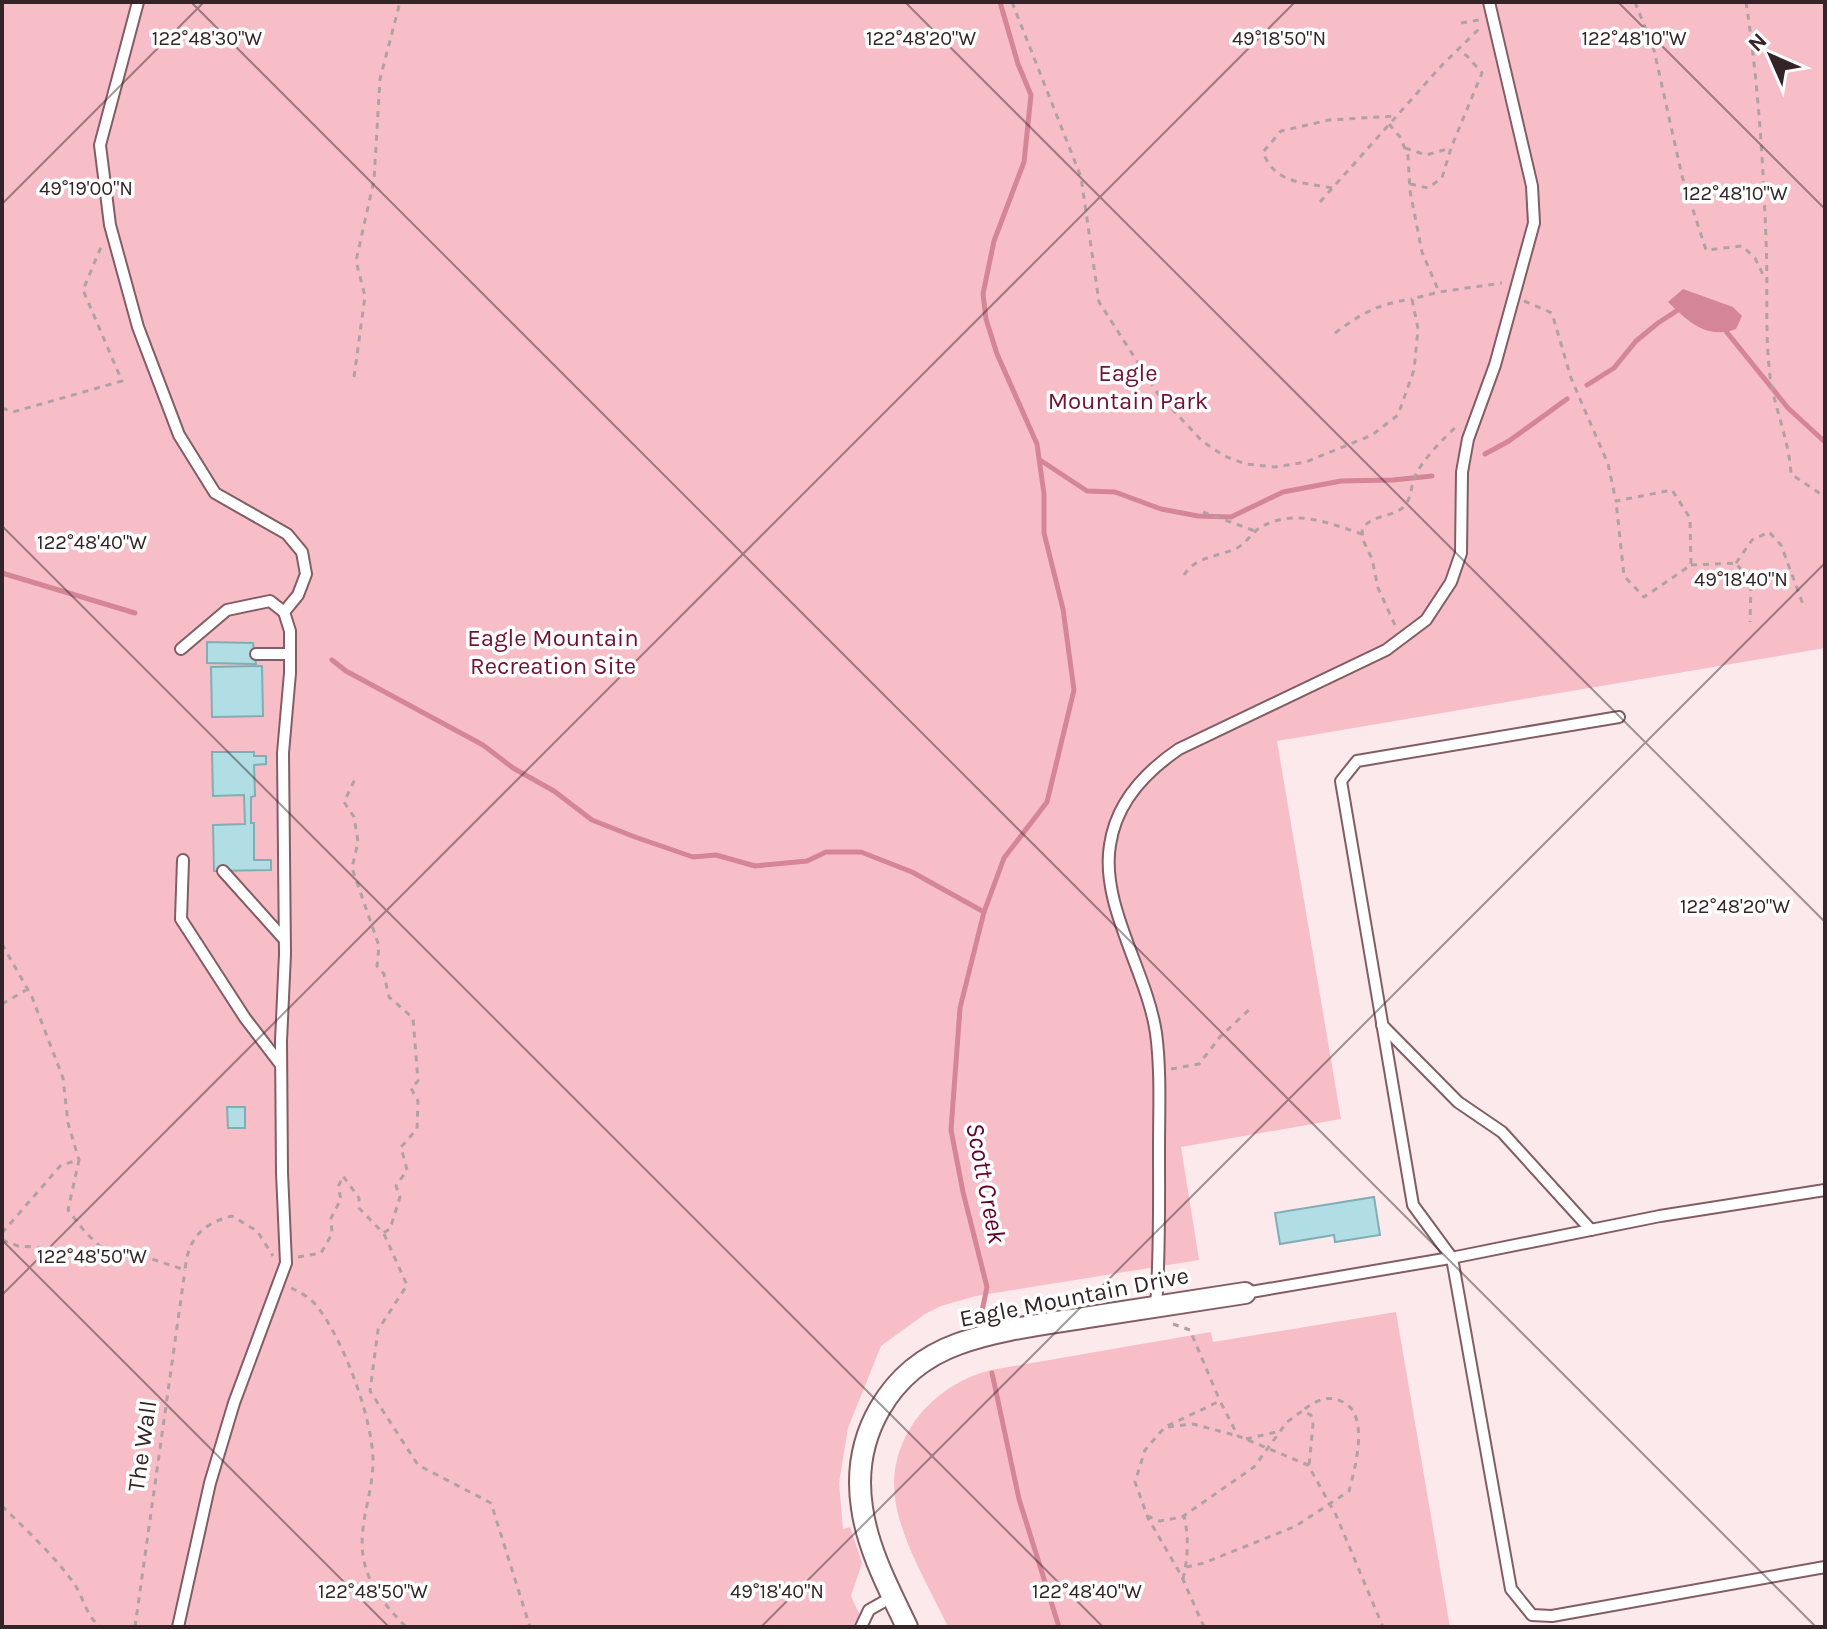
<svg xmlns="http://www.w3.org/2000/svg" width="1827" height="1629" viewBox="0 0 1827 1629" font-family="Karla,sans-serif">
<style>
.green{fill:#f8bec8}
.water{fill:#d48696}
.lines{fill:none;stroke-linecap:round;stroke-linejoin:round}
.stream{stroke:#d48696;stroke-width:5}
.building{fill:#b0dee4;stroke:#81aeb4;stroke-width:2}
.lane-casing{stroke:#825d64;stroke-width:14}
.street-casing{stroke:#825d64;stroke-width:24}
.path{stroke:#b2a1a4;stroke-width:3;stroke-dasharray:6 6;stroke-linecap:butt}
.lane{stroke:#fff;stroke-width:10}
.street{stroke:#fff;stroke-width:20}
.ticks{fill:none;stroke:#342427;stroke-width:2;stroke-opacity:0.45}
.labels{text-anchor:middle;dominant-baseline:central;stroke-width:7;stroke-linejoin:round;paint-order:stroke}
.park-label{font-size:24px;fill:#701332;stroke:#fff}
.street-label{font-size:24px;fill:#342427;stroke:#fff}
.water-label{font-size:26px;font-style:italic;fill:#64032a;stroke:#fff}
.ticks-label{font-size:20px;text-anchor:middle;fill:#342427;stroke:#fff;stroke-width:7;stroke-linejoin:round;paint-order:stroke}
</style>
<rect width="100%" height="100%" fill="#fbe9ec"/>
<g class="green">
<polygon points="2,2 1825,2 1825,648 1277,741 1341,1119 1181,1147 1199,1260 976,1296 941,1306 925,1314 881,1346 848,1428 839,1483 843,1529 850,1527 862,1563 851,1596 865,1627 2,1627"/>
<path d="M1396,1312L1450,1627H948C931,1591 908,1553 898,1514C880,1447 927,1386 991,1370L1211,1332L1213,1342Z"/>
</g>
<path class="water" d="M1683,289L1733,307L1742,316L1736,329C1706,340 1688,321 1668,302Z"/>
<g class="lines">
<g class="stream">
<polyline points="1725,330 1788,408 1825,442"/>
<polyline points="1587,385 1614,368 1636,341 1658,323 1681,308"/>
<polyline points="1485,454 1509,441 1567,399"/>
<polyline points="1040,460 1087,491 1115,492 1161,509 1198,516 1231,517 1283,492 1341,481 1393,480 1432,476"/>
<polyline points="2,573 135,613"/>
<polyline points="332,660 346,671 483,745 513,768 554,791 592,820 635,837 693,857 716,855 755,866 807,861 826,852 861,852 912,872 984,912"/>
<polyline points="981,1316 987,1287 963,1192 951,1130 960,1008 984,912 1004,858 1047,802 1074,690 1063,609 1044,533 1044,494 1037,444 997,354 986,319 983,294 994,241 1024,162 1031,95 1018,64 1000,2"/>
<polyline points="992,1373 1019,1499 1059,1627"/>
</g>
</g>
<g class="building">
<polygon points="207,642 253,643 256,664 207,663"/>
<polygon points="262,666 263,716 212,717 211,667"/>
<polygon points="212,752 254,752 254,756 266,756 266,764 254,765 255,796 251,797 251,823 254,823 254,860 271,860 271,870 214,871 213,825 245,824 244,795 213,796"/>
<polygon points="227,1107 245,1107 245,1128 228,1128"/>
<polygon points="1374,1197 1380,1235 1335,1242 1334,1235 1280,1244 1275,1213"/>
</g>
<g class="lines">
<defs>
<g id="lane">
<polyline points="138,2 100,145 110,225 138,327 179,435 215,493 287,534 302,552 306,574 298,595 284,612 290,631 290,673 283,753 285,954 281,1041 282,1173 286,1263 234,1403 210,1483 178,1627"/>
<polyline points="181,649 227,610 270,601 284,612"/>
<polyline points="256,654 290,654"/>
<polyline points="1619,717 1357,761 1341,781 1413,1205 1452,1258 1511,1589 1532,1615 1552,1616 1825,1567"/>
<polyline points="183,860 181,919 245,1018 281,1065"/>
<polyline points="223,871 284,939"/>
<polyline points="1382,1025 1458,1102 1502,1132 1591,1230"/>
<polyline points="1245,1293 1456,1257 1660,1216 1825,1190"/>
<path d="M1156,1307C1160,1254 1159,1201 1159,1148C1159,1110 1161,1071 1156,1033C1147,972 1100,905 1110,845C1116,803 1145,772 1179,749L1386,650L1426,620L1451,582L1461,553L1462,472L1468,439L1495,365L1534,223L1532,186L1489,2"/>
<polyline points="861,1627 869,1610 892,1597"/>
</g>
<path id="street" d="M907,1627C889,1589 868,1550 862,1508C851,1436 889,1369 958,1344C999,1329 1046,1324 1089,1317C1141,1309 1193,1301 1245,1293"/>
</defs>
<use href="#lane" class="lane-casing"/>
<use href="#street" class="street-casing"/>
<g class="path">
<polyline points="1012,2 1081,177 1099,302 1158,394 1202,441 1224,456 1246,464 1275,467 1306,462 1372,435 1398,415 1414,370 1418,329 1412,299 1439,292 1502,283"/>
<polyline points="1635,2 1654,50 1682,176 1706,250 1742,246 1755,258 1765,279"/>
<path d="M1746,2C1758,80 1763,160 1766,239C1768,281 1765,324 1769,367C1772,404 1789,437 1791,474L1825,497"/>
<polyline points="1461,23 1479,20"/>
<polyline points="1389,124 1400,137 1408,156 1410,191 1422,252 1439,292"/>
<polyline points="1405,148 1426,155 1451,148"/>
<polyline points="1410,184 1428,188 1442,178 1451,148 1482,73 1467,56 1459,51"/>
<path d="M1332,188C1302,182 1275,184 1263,152L1281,131L1329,120L1396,116"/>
<polyline points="1320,202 1443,64 1482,26"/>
<polyline points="1524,301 1552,313 1571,378 1608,464 1616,501 1672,490 1690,518 1691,565 1644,597 1624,576 1616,501"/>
<path d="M1335,333C1362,313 1378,304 1412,299"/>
<polyline points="354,377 365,296 356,261 374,180 380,79 400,2"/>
<polyline points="2,408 13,412 122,381 83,290 101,247"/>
<polyline points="1203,512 1255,531"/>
<polyline points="1736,563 1752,540 1769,532 1781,545 1804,607"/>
<polyline points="1691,565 1736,563 1751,583 1750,622"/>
<path d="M1184,575C1196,556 1218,557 1237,548C1247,543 1251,533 1261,527C1295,508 1328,523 1362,534"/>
<path d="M1395,625L1378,588L1372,559L1363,540L1362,529C1373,513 1396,518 1406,504C1412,496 1411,483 1416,474C1426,456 1443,439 1458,425"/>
<polyline points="2,944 32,997 63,1078 68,1123 79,1160"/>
<polyline points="2,1004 26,990"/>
<polyline points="1171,1069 1199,1064 1220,1037 1253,1006"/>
<path d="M2,1233L61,1165L79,1160L68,1210L85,1232L107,1253L146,1257L185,1270C188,1239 201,1224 232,1216L257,1231L273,1256"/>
<polyline points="384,1234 407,1285 378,1330 370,1391 418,1465 491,1503 530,1627"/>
<polyline points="2,1240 18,1246 49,1248 82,1261 105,1253"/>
<polyline points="298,1257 321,1253 332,1234 331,1218 341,1199 338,1187 343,1176 359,1198 359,1208 383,1233 390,1229 400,1197 396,1186 407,1170 401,1147 417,1129 418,1101 411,1088 418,1081 413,1018 389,997 384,974 377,966 379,946 352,868 358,842 354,817 344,802 355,779"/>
<path d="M291,1288C300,1292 309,1297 316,1305C343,1338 374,1421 373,1464C372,1497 357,1528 364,1561C370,1589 387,1607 406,1627"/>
<polyline points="1173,1324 1190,1330 1220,1401"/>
<polyline points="1168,1427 1193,1424 1238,1436"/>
<polyline points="1246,1439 1281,1431"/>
<path d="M2,1506C27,1531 55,1556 75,1585C84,1598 87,1620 102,1627"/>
<polyline points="1147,1516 1160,1521 1182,1517 1254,1467 1287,1422 1302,1411 1311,1415 1313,1425 1309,1466"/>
<path d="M1186,1567L1204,1563L1296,1526L1349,1491C1355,1468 1370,1415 1343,1402C1328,1394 1315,1401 1302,1411"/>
<path d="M1183,1579C1188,1557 1189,1538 1184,1516"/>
<polyline points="135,1627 185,1270"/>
<polyline points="1204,1627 1181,1575 1148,1518 1135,1482 1145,1450 1165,1427 1220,1401 1238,1436 1308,1465 1336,1515 1383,1627"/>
</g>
<use href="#lane" class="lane"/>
<use href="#street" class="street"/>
</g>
<path class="ticks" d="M191,2L1816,1627M905,2L1825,922M1618,2L1825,209M2,204L204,2M2,526L1103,1627M2,1240L389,1627M2,1295L1295,2M761,1627L1825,563"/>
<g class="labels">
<g class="park-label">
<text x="1128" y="373">Eagle<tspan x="1128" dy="28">Mountain Park</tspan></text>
<text x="553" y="638">Eagle Mountain<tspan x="553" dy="28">Recreation Site</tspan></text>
</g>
<g class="street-label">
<text transform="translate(1074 1297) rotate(-11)">Eagle Mountain Drive</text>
<text transform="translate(142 1446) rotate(-82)">The Wall</text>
</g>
<g class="water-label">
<text transform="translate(986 1183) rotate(79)">Scott Creek</text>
</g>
</g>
<g class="ticks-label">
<text x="921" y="45">122°48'20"W</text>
<text x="207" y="45">122°48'30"W</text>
<text x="1634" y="45">122°48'10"W</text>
<text x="1279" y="45">49°18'50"N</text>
<text x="86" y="195">49°19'00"N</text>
<text x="1735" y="200">122°48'10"W</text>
<text x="92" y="549">122°48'40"W</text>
<text x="1741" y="586">49°18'40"N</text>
<text x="1735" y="913">122°48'20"W</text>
<text x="92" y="1263">122°48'50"W</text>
<text x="777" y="1598">49°18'40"N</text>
<text x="373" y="1598">122°48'50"W</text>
<text x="1087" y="1598">122°48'40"W</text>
</g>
<rect width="1827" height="1629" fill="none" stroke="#342427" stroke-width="8"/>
<g transform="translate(1771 56) rotate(315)" stroke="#ffffff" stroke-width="6" paint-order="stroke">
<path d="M0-6L14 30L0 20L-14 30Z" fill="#342427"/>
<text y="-12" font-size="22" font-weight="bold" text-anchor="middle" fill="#342427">N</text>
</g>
</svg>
